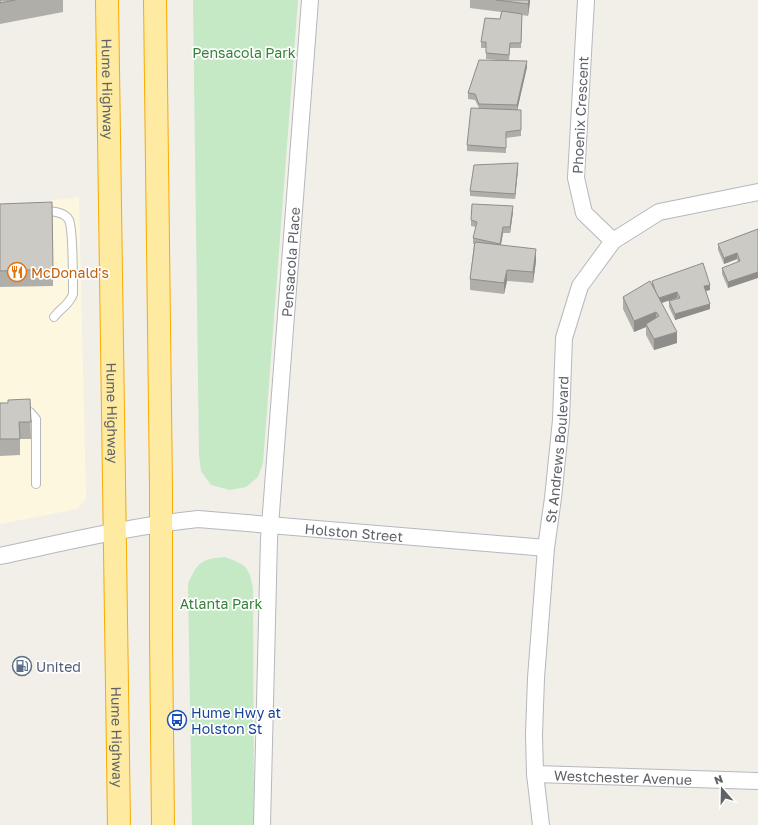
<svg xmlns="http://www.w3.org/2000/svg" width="758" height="825" viewBox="0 0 758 825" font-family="'Golos Text',sans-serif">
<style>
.commercial{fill:#fef7e0}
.green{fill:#c5e8c5}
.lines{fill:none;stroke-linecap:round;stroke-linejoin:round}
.service-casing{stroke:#b5b8bc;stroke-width:10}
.minor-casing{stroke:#b5b8bc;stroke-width:18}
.trunk-casing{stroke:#f9ab00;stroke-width:24}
.service{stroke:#fff;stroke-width:8}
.minor{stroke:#fff;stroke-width:16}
.trunk{stroke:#feeaa1;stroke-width:22}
.wall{fill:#afaea9}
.shaded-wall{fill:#8f8d8a}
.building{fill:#cccac5;stroke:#8f8d8a}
.labels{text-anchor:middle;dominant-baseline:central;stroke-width:3.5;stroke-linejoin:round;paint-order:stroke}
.park-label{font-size:14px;fill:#348238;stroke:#fff}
.street-label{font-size:14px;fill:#5f6368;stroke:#fff}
.food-label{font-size:14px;fill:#c56008;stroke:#fff;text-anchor:start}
.service-label{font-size:14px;fill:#4e5e75;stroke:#fff;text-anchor:start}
.transit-label{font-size:14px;fill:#164399;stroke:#fff;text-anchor:start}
</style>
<rect width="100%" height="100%" fill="#f1efe8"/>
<polygon class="commercial" points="79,197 86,499 77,509 0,524 0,207"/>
<g class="green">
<polygon points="193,0 298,0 263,463 258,477 246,487 230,490 211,485 201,471 199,455"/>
<path d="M225,557C246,565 249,566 253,588L254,825H192L188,584C198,561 202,559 225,557Z"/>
</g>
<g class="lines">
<defs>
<g id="service">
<path d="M41,211C50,211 64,211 69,220C73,229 73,281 73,294C68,307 61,307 54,317"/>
<polyline points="0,413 30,412 36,419 36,484"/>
</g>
<g id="minor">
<polyline points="586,0 576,178 584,213 613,241"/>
<path id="s1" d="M0,556C66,542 131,526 198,519L546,548"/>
<path id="s2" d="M535,774L758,781"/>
<path id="s3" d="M262,825L269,539L310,0"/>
<path id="s4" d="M541,825L535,774L534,735L536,678L546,548L553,498L561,420L564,338L580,286L613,241L659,212L758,192"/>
</g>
<g id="trunk">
<path id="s5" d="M107,0L119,825"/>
<polyline points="155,0 161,489 161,636 163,825"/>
</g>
</defs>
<use href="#service" class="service-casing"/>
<use href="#minor" class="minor-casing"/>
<use href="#trunk" class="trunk-casing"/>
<use href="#service" class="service"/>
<use href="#minor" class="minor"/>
<use href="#trunk" class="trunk"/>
</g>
<g class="wall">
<polygon points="0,0 63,0 63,12 0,24"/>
<polygon points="470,0 530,0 528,16 522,15 521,48 510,48 509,61 527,67 517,110 521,110 521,136 506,138 506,153 467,151 467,145 479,108 475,100 468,99 468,93 508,61 486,59 486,48 481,48 481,42 500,19 501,12 470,8"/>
<polygon points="518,169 515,199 470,196 470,191"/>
<polygon points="0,204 53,269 53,286 0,287"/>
<polygon points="513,212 510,233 503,233 501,245 536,261 533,283 507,281 504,294 470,290 470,279 474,244 473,244 473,238 476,227 471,226 471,220"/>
<polygon points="758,229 728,288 722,274 722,268 738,262 737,259 724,264 718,250 718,244"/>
<polygon points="652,281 710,290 706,291 710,309 675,320 669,307 669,301 678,299 677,298 661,303 677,343 654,350 646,335 646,327 634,332 623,309 623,297 652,285"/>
<polygon points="30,399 31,439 20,439 20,455 0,456 0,403 8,403"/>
</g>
<g class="shaded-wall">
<polygon points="529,0 530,0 530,2 528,16 528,4"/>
<polygon points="527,61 527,67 517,111 517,105"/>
<polygon points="518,163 518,169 515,199 515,194"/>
<polygon points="513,206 513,212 510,233 510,227"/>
<polygon points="503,227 503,233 500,249 500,244"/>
<polygon points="536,249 536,261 533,283 533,272"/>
<polygon points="737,253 737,259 724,264 724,258"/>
<polygon points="507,270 507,281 504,294 504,283"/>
<polygon points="758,272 758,278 728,288 728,282"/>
<polygon points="710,285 710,290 704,291 704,286"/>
<polygon points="677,292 677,298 658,304 658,299"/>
<polygon points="710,304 710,309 675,320 675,314"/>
<polygon points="656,312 656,323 646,324 646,327 634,332 634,321"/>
<polygon points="677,332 677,343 654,350 654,339"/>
</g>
<g class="building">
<polygon points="0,0 15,0 0,3"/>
<polygon points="496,0 529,0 528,4"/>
<polygon points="502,11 522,14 521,43 510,43 509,55 486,53 486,42 481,42 485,18 500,19"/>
<polygon points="479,60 527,61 517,105 479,104 475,94 468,93"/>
<polygon points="471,108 521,110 521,130 506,132 506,148 467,145"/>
<polygon points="518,163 515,194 470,191 474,165"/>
<polygon points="52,202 53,269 0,271 0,204"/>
<polygon points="472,204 513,206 510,227 503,227 500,244 473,238 477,222 471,220"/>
<polygon points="758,229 758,272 728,282 722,268 740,261 737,253 724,258 718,244"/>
<polygon points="475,242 536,249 533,272 507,270 504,283 470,279"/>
<polygon points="703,263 710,285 704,286 710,304 675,314 669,301 680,298 677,292 659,298 656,293 652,281"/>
<polygon points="650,281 677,332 654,339 646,324 659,316 656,312 634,321 623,297"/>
<polygon points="30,399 31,422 19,422 20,439 0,439 0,403 8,403 8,400"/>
</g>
<defs>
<symbol id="restaurant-ring" viewBox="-11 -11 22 22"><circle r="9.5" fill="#fff" stroke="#e8710a" stroke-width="1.5"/><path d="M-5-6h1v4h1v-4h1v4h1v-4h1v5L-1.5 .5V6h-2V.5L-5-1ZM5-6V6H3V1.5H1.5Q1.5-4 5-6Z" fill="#e8710a"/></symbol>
<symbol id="fuel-ring" viewBox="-11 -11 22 22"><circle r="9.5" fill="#fff" stroke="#5c6f8a" stroke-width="1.5"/><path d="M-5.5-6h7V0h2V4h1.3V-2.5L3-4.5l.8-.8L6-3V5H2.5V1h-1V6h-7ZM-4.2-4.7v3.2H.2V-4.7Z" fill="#5c6f8a"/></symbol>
<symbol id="bus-ring" viewBox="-11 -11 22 22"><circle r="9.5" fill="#fff" stroke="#1a4fb4" stroke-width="1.5"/><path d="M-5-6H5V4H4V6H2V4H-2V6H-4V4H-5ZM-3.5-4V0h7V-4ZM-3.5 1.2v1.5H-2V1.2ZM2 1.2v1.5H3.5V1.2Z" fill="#1a4fb4"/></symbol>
</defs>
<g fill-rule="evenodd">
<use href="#restaurant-ring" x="6" y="261" width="22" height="22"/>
<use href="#fuel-ring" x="11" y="655" width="22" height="22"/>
<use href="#bus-ring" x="166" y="709" width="22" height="22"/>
</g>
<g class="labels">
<g class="park-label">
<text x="244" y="52">Pensacola Park</text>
<text x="221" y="603">Atlanta Park</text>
</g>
<g class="street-label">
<text stroke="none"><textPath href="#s5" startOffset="89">Hume Highway</textPath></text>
<text transform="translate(580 115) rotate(-87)">Phoenix Crescent</text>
<text stroke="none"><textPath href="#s3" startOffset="564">Pensacola Place</textPath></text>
<text stroke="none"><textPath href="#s5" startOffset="413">Hume Highway</textPath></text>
<text stroke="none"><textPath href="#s4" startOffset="377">St Andrews Boulevard</textPath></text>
<text stroke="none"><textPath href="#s1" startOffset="358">Holston Street</textPath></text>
<text stroke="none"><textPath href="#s5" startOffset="737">Hume Highway</textPath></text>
<text stroke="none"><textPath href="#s2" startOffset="88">Westchester Avenue</textPath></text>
</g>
<g class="food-label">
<text x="31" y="272">McDonald's</text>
</g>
<g class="service-label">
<text x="36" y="666">United</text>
</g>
<g class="transit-label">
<text x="191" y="712">Hume Hwy at<tspan x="191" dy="16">Holston St</tspan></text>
</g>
</g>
<g transform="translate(722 789) rotate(340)" stroke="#ffffff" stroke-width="3" paint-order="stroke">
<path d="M0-3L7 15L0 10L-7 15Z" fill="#5f6368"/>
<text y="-6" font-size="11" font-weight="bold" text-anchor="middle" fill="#5f6368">N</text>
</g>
</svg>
